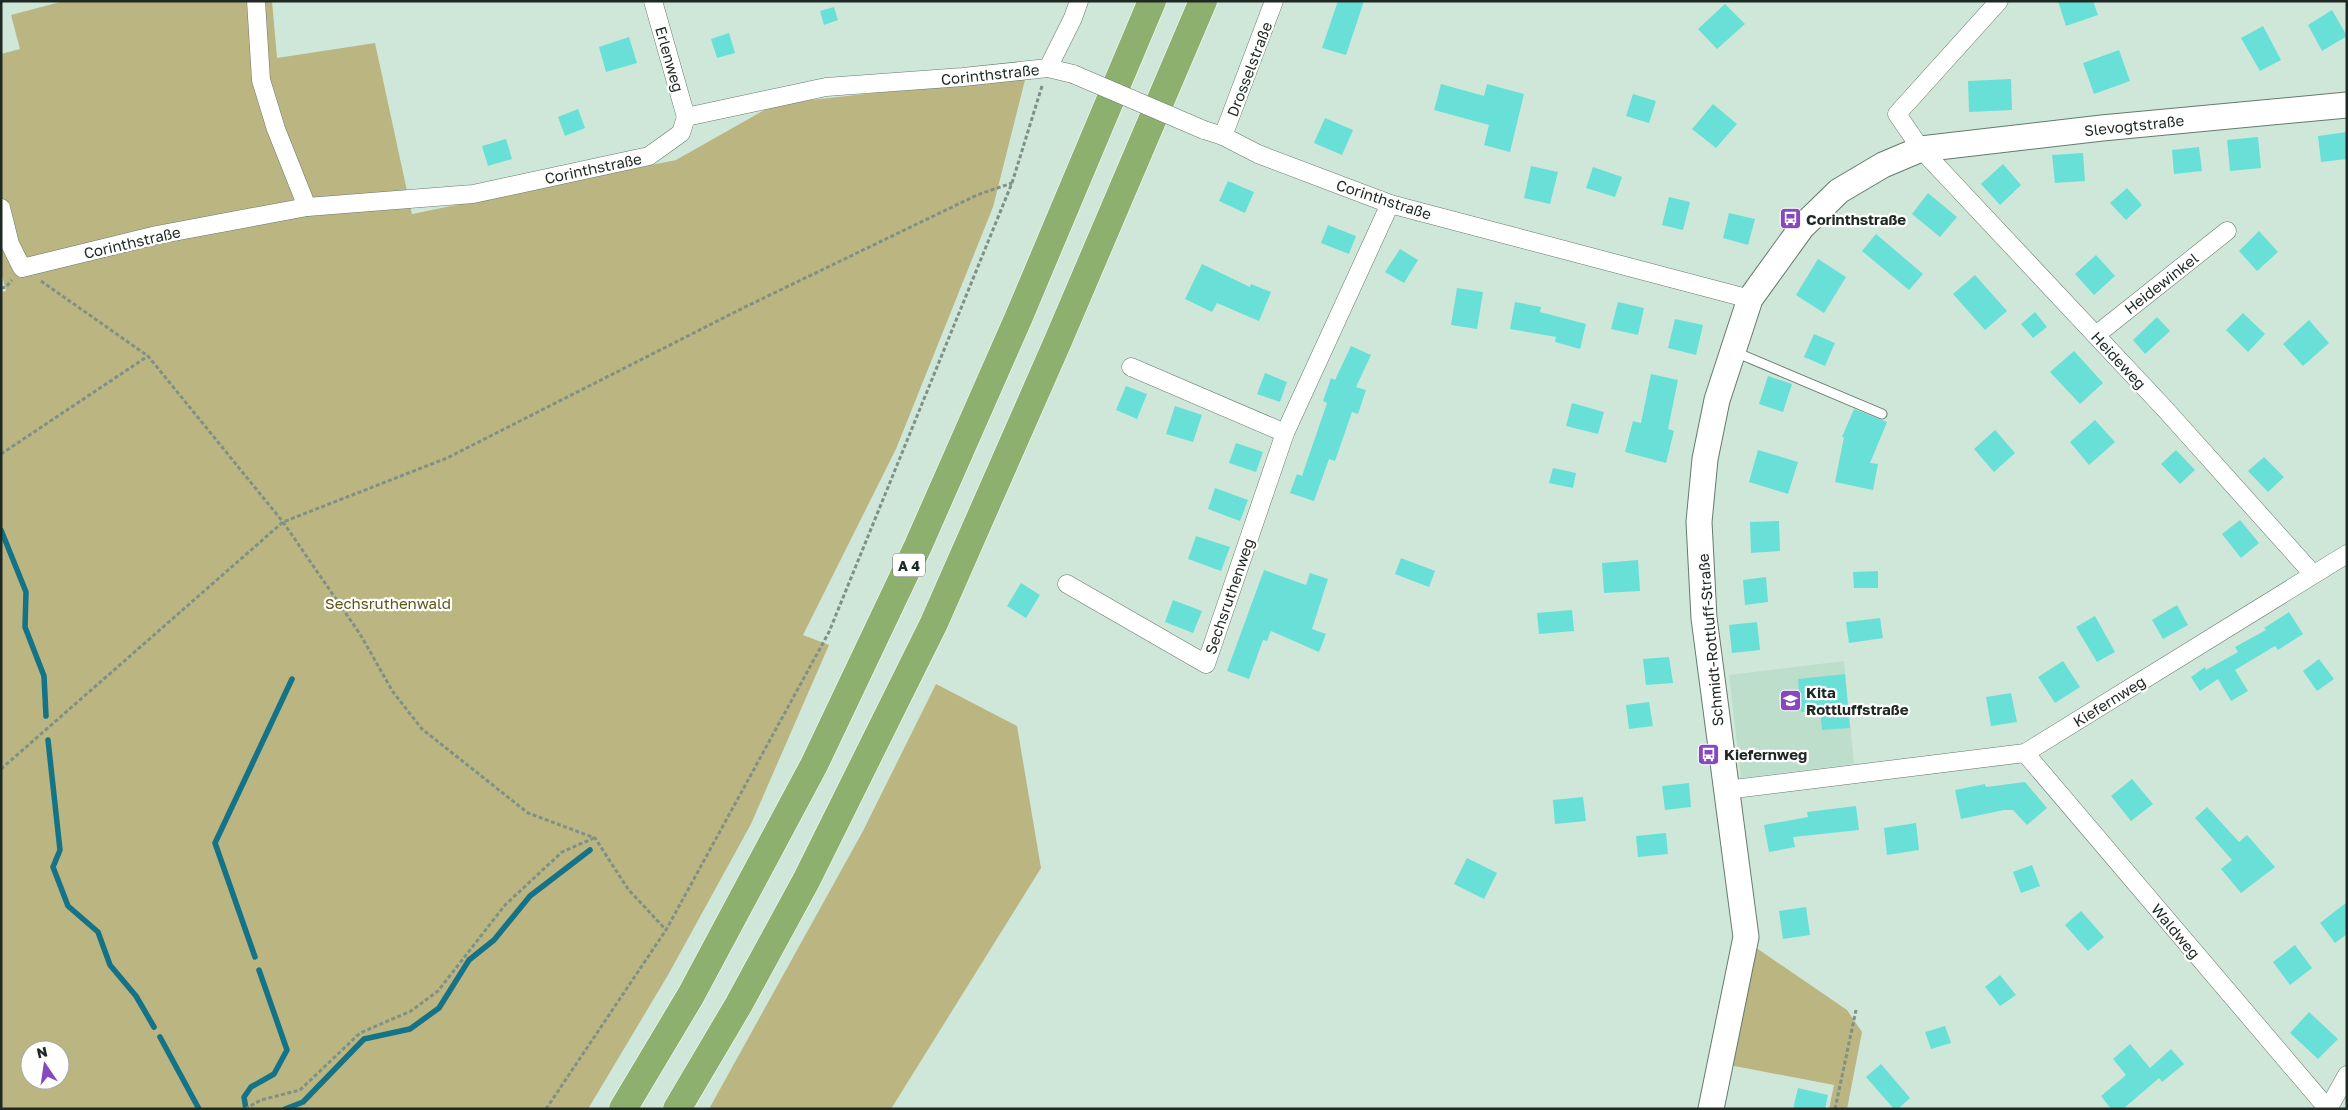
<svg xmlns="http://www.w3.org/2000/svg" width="2348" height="1110" viewBox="0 0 2348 1110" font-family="'Golos Text',sans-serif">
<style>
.built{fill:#bedecc}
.green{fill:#bbb581;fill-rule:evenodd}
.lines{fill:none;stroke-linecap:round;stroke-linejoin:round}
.stream{stroke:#147386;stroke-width:5.5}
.building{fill:#68e0d8}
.lane-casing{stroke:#647a6d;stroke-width:11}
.street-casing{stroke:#647a6d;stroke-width:19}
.secondary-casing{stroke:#647a6d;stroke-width:27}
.highway-casing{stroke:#fff;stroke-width:29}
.path{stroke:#7f9186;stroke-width:3;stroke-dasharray:4 2.5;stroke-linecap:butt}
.lane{stroke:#fff;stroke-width:9}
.street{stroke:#fff;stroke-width:18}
.secondary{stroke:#fff;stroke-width:25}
.highway{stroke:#8db06e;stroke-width:28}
.street-bridge-casing{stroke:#647a6d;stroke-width:19;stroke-linecap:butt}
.street-bridge{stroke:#fff;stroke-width:18}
.labels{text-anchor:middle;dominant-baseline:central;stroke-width:4.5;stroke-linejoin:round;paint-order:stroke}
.shield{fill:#fff;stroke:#626965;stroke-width:1}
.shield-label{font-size:14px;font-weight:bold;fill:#1f2923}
.street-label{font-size:15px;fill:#1f2923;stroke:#fff}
.poi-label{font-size:15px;font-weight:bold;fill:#1f2923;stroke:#fff;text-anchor:start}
.park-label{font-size:15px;fill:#5d5514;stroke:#fff}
</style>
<rect width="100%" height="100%" fill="#cfe7d9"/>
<polygon class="built" points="1844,661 1854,764 1741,778 1729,675"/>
<g class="green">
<path d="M64,1H272L277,58L375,43L412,214L676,160L775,104L1026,76L993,207L896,449L803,635L829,645L751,824L668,975L588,1109H1V292L6,291L1,272V54L20,49L11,15ZM30,1050H60V1080H30Z"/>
<polygon points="936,684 1017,726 1041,868 891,1109 709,1109 863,831"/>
<polygon points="1752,945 1847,1010 1862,1032 1847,1109 1829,1109 1834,1085 1729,1065"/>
</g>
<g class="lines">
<g class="stream">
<polyline points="1,530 26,592 25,627 44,676 46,716"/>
<polyline points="48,740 60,850 53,867 68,906 98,932 110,965 136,996 154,1027"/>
<polyline points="255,957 215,843 292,679"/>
<polyline points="160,1037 199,1109"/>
<polyline points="246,1109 244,1097 251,1087 274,1074 287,1050 259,970"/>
<polyline points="285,1109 303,1102 364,1039 410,1029 439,1008 469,960 494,940 530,896 590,850"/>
</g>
</g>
<g class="building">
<polygon points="1338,1 1364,1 1346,55 1322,48"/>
<polygon points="2058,1 2093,1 2098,15 2066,26"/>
<polygon points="1725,4 1745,24 1717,49 1698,29"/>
<polygon points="834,7 838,20 824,25 820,11"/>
<polygon points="2332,10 2347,36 2322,51 2308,25"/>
<polygon points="2263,26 2281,60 2260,71 2241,38"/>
<polygon points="729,33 735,53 717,58 711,39"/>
<polygon points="629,37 637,63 606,72 599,47"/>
<polygon points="2119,50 2130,81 2094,94 2083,63"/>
<polygon points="2011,79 2012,110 1969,112 1968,81"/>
<polygon points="1441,84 1484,96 1487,84 1524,94 1510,152 1484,145 1489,125 1434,110"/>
<polygon points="1633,94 1656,101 1649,123 1626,116"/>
<polygon points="1713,104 1737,124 1716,148 1692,129"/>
<polygon points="578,109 585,128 565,136 558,117"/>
<polygon points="1325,118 1353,130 1342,155 1314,143"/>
<polygon points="2347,132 2347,159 2321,162 2318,136"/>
<polygon points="2258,137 2261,168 2230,171 2227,140"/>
<polygon points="506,139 512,159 488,166 482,146"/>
<polygon points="2199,147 2202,171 2174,174 2172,150"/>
<polygon points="2083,153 2085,181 2055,183 2052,155"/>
<polygon points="2003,164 2021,185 2000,205 1981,184"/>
<polygon points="1531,166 1558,172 1550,204 1524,198"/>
<polygon points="1593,167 1622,177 1615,197 1586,188"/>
<polygon points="1228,181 1254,192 1245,213 1219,201"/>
<polygon points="2127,188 2142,205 2126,220 2110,203"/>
<polygon points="1928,193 1957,217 1940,237 1912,214"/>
<polygon points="1669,197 1690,202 1683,230 1662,225"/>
<polygon points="1729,213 1755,219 1748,245 1723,238"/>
<polygon points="1328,225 1356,236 1349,254 1321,243"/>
<polygon points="2259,231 2278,252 2257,271 2239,251"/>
<polygon points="1876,234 1923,274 1909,290 1862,251"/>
<polygon points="1400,249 1418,260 1404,283 1385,272"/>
<polygon points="2096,255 2115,276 2094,295 2075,274"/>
<polygon points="1818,259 1846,277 1824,313 1796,295"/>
<polygon points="1202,264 1250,287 1251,284 1271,292 1259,321 1217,303 1212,312 1185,299"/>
<polygon points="1975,275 2007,311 1985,330 1953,294"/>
<polygon points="1457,288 1483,292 1477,329 1451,325"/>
<polygon points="1515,302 1541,307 1540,312 1586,324 1580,349 1555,342 1556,337 1510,329"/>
<polygon points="1618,302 1644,308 1638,335 1611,329"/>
<polygon points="2035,312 2047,327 2033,338 2021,324"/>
<polygon points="2243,313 2265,334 2248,352 2226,330"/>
<polygon points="2157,317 2170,331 2145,354 2133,340"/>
<polygon points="1675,319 1703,325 1696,355 1668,348"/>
<polygon points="2309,320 2329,343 2303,366 2283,344"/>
<polygon points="1814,334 1835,343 1825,366 1804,357"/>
<polygon points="1351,346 1371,355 1356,387 1366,390 1358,414 1352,412 1335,461 1329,459 1314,501 1290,493 1297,474 1302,476 1327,403 1323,401 1331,378 1335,380"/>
<polygon points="2074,351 2103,383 2080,404 2050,372"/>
<polygon points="1265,373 1287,382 1280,402 1257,394"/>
<polygon points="1651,374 1678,380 1668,429 1674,431 1666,463 1625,452 1633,421 1641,423"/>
<polygon points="1768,376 1792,384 1783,412 1759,404"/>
<polygon points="1126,386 1147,394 1137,419 1116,410"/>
<polygon points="1572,403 1604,412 1598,434 1566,426"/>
<polygon points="1175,406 1202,415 1193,442 1166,434"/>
<polygon points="1854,409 1887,422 1870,463 1878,464 1873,490 1835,482 1844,437 1842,437"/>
<polygon points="2095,420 2115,442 2089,465 2070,442"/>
<polygon points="1995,430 2015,453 1994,472 1974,449"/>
<polygon points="1236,443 1263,452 1256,472 1229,463"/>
<polygon points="1758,450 1798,462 1788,494 1749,482"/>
<polygon points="2176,450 2195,470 2180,484 2161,464"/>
<polygon points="2264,457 2284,477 2268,492 2248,471"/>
<polygon points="1553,468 1576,473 1573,488 1549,483"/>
<polygon points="1215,488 1248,500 1240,521 1208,509"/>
<polygon points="2240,520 2259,543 2241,558 2222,534"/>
<polygon points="1779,521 1780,551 1751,553 1750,522"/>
<polygon points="1196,536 1230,547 1221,571 1188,559"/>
<polygon points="1401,558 1435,571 1429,587 1395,574"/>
<polygon points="1638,560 1640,591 1604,593 1602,563"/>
<polygon points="1264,570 1306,585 1310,573 1328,579 1312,629 1326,634 1319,652 1271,631 1267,641 1263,640 1249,679 1227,671"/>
<polygon points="1878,571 1878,588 1854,588 1853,572"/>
<polygon points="1766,577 1768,602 1745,605 1743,580"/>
<polygon points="1021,583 1040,595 1026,618 1007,606"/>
<polygon points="1173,600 1202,611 1193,633 1165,622"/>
<polygon points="2177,605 2188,625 2163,639 2152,620"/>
<polygon points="1572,610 1574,631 1539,634 1537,613"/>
<polygon points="2289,612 2303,634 2278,650 2275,646 2235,670 2248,691 2231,701 2218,679 2200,691 2191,677 2205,667 2206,670 2238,652 2235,647 2266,630 2264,628"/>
<polygon points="2095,616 2115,652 2097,662 2076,627"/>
<polygon points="1880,618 1883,638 1849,643 1846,622"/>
<polygon points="1757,622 1760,650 1732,653 1729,625"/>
<polygon points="1669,657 1673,683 1646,685 1643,659"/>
<polygon points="2319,659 2334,679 2317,691 2303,671"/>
<polygon points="2063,661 2080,687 2055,703 2038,677"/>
<polygon points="1845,674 1850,728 1822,730 1820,710 1801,712 1798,679"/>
<polygon points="2011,693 2017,722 1991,726 1986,697"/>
<polygon points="1649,702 1653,726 1629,729 1626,705"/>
<polygon points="2132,779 2153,804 2131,821 2111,796"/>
<polygon points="2025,782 2047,808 2027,825 2013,810 2004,810 1961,819 1955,790 1985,784 1986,787"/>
<polygon points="1689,783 1691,807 1665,810 1662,786"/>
<polygon points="1583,797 1586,821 1555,824 1553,800"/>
<polygon points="1856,806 1859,830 1793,837 1795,847 1769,852 1764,825 1808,817 1807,812"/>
<polygon points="2207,807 2239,842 2247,835 2275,867 2241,893 2221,869 2232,860 2195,818"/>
<polygon points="1916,823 1919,850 1887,855 1884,828"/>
<polygon points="1666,833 1668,854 1638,857 1636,836"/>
<polygon points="1467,858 1497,873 1484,899 1454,884"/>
<polygon points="2032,865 2040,886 2021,893 2013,872"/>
<polygon points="2347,902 2347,934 2335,943 2320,923"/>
<polygon points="1806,907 1810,935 1783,939 1779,911"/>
<polygon points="2081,911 2104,937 2088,951 2065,925"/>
<polygon points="2295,945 2312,968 2290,985 2273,962"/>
<polygon points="2000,975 2016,995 2000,1006 1985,987"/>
<polygon points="2309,1012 2338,1039 2318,1059 2290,1033"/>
<polygon points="1945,1026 1951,1043 1931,1049 1925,1032"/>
<polygon points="2130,1044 2150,1068 2171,1049 2184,1064 2162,1082 2159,1078 2123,1109 2111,1109 2101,1096 2126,1075 2113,1059"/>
<polygon points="1881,1064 1910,1098 1898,1109 1894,1109 1866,1077"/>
<polygon points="1798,1088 1828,1095 1825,1109 1793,1109"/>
</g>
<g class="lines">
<defs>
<polyline id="lane" points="1735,352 1882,414"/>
<g id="street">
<polyline points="256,1 261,80 276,129 307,207"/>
<polyline points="653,1 686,117"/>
<polyline points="1999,1 1897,114 1921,149 2165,409 2313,574"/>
<polyline points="1048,68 1073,18 1079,1"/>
<polyline points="1204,130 1223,136 1258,154 1390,204 1750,299"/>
<polyline points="1223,136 1274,1"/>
<polyline points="1,208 10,244 22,268 157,235 307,207 473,194 649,156 681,133 686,117 826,87 963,77 1048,68 1073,74"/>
<polyline points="2096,335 2227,231"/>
<polyline points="1131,367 1285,433"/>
<polyline points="1067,584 1206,664 1285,433 1390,204"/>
<polyline points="2025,753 2328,1109"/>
<polyline points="1726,790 2025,753 2347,554"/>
<polyline points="2328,1109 2347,1075"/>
</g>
<polyline id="secondary" points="1711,1109 1746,937 1704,618 1699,522 1705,459 1717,400 1750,299 1802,227 1839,191 1883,165 1921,149 2102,128 2347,105"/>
<g id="highway">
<polyline points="623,1109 691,995 814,765 918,546 1018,319 1152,1"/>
<polyline points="677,1109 739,1004 807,879 934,623 1058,341 1203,1"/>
</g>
</defs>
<use href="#lane" class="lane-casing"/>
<use href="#street" class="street-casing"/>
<use href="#secondary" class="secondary-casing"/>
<use href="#highway" class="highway-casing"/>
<g class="path">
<polyline points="41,281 148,356 283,522 360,634 393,692 422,729 528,813 595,838 628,889 666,930"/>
<polyline points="1,288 6,287 12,280"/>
<polyline points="1,454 148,356"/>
<polyline points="1,769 283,522 447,458 743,308 977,195 1012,183"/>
<polyline points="245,1109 261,1100 300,1090 360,1033 411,1011 438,991 505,905 562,852 594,838"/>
<polyline points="546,1109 666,930 829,632 1012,183 1042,86"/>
<polyline points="1835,1109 1856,1010"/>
</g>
<use href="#lane" class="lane"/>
<use href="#street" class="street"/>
<use href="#secondary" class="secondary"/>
<use href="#highway" class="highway"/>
<defs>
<polyline id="street-bridge" points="1073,74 1204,130"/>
</defs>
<use href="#street-bridge" class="street-bridge-casing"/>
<use href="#street-bridge" class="street-bridge"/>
</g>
<defs>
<symbol id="bus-square" viewBox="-11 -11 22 22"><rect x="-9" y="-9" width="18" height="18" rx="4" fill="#8748bd" stroke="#fff"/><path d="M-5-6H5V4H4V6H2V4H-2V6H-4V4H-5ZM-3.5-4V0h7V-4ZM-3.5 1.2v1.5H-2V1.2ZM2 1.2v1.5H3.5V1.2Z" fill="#fff"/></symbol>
<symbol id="school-square" viewBox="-11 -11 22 22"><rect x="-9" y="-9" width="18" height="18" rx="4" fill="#8748bd" stroke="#fff"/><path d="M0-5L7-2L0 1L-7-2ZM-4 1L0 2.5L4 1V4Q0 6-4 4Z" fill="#fff"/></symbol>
</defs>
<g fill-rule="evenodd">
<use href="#bus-square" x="1778" y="206" width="25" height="25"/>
<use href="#school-square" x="1778" y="688" width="25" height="25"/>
<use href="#bus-square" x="1696" y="742" width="25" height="25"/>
</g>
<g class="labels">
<rect class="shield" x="893" y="553.5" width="32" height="23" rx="4"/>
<g class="shield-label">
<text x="909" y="565">A 4</text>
</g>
<g class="street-label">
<text transform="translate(670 59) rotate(74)">Erlenweg</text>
<text transform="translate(1249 69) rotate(-69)">Drosselstraße</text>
<text transform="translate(990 74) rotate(-6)">Corinthstraße</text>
<text transform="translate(2134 125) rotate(-6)">Slevogtstraße</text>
<text transform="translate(593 168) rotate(-12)">Corinthstraße</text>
<text transform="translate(1384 199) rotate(18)">Corinthstraße</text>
<text transform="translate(132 242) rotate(-13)">Corinthstraße</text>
<text transform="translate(2161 283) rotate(-38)">Heidewinkel</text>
<text transform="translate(2119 360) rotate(47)">Heideweg</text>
<text transform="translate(1229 596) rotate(-71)">Sechsruthenweg</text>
<text transform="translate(1710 640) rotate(-95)">Schmidt-Rottluff-Straße</text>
<text transform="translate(2109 701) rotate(-32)">Kiefernweg</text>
<text transform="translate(2176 931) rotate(50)">Waldweg</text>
</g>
<g class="poi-label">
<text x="1806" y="219">Corinthstraße</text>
<text x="1806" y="692">Kita<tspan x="1806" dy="17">Rottluffstraße</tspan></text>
<text x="1724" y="754">Kiefernweg</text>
</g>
<g class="park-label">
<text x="388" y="603">Sechsruthenwald</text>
</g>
</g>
<rect width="2348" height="1110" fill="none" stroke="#1f2923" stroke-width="5"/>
<g transform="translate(45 1065) rotate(347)"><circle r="24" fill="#ffffff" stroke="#a5a9a7"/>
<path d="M0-4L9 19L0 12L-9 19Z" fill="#8748bd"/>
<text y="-8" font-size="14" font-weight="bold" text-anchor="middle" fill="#1f2923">N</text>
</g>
</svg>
